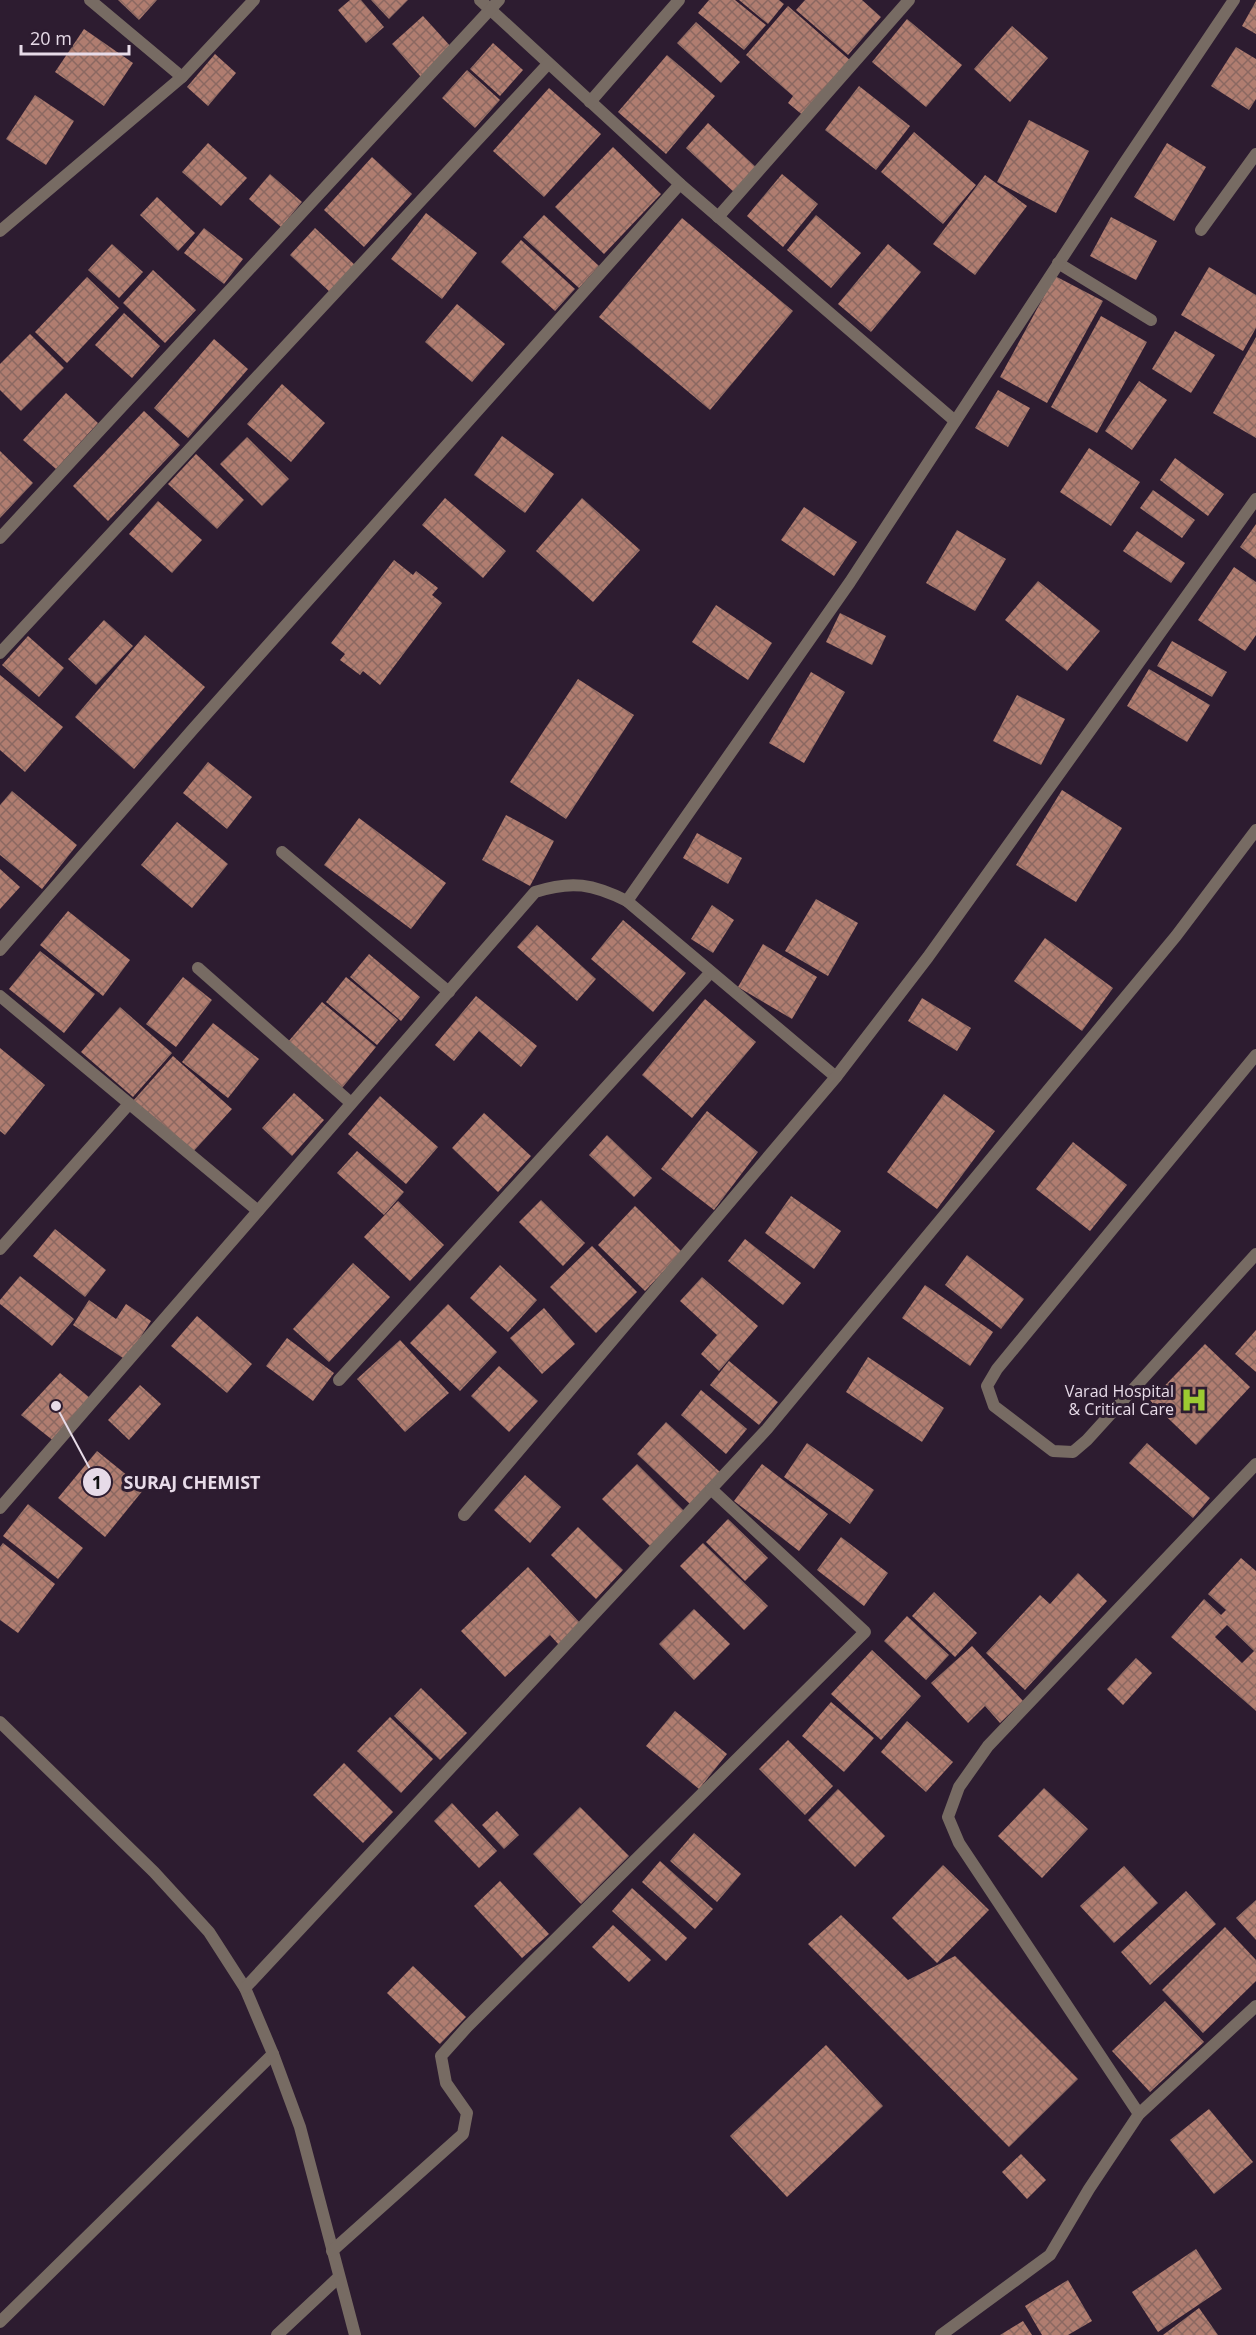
<svg xmlns="http://www.w3.org/2000/svg" width="1256" height="2335" viewBox="0 0 1256 2335" font-family="'Open Sans',sans-serif">
<style>
.building{fill:url(#building-cross-hatch);fill-rule:evenodd}
.lines{fill:none;stroke-linecap:round;stroke-linejoin:round}
.lane{stroke:#776b63;stroke-width:12}
.street{stroke:#776b63;stroke-width:12}
.labels{text-anchor:middle;dominant-baseline:central;stroke-width:6;stroke-linejoin:round;paint-order:stroke}
.poi-label{font-size:16px;fill:#e7dbe8;stroke:#2d1c30;text-anchor:end}
.leader{fill:none;stroke:#e7dbe8;stroke-width:2}
.callout-dot{fill:#e7dbe8;stroke:#2d1c30;stroke-width:2}
.mark-label{font-size:18px;text-anchor:middle;font-weight:bold;fill:#111}
.callout-label{font-size:18px;text-anchor:middle;font-weight:bold;fill:#e7dbe8;stroke:#2d1c30;stroke-width:6;stroke-linejoin:round;paint-order:stroke}
</style>
<defs>
<pattern id="building-cross-hatch" width="8" height="8" patternUnits="userSpaceOnUse" patternTransform="scale(1.5)"><rect width="8" height="8" fill="#b07d70"/><path d="M0 0l8 8M0 8l8-8" fill="none" stroke="#8b6861"/></pattern>
</defs>
<rect width="100%" height="100%" fill="#2d1c30"/>
<g class="building">
<polygon points="118,0 157,0 139,20"/>
<polygon points="350,0 361,0 384,27 366,43 338,10"/>
<polygon points="371,0 408,0 389,19"/>
<polygon points="709,0 735,0 766,25 744,50 698,13"/>
<polygon points="739,0 779,0 784,4 768,24"/>
<polygon points="805,0 862,0 881,17 848,55 796,10"/>
<polygon points="1256,1 1256,34 1242,26"/>
<polygon points="788,6 852,62 805,117 788,103 793,96 746,55"/>
<polygon points="423,16 452,48 421,77 392,44"/>
<polygon points="907,19 962,65 926,107 872,62"/>
<polygon points="696,22 740,62 721,83 677,43"/>
<polygon points="1012,26 1048,58 1010,102 974,69"/>
<polygon points="84,29 133,63 104,106 55,72"/>
<polygon points="493,43 523,70 500,96 470,69"/>
<polygon points="1236,47 1256,59 1256,99 1249,110 1211,86"/>
<polygon points="215,54 236,73 208,106 187,87"/>
<polygon points="667,55 715,96 666,154 618,112"/>
<polygon points="467,70 500,100 475,128 442,98"/>
<polygon points="859,86 910,126 876,170 825,130"/>
<polygon points="549,88 601,134 544,197 493,151"/>
<polygon points="35,95 74,121 46,165 6,139"/>
<polygon points="1029,120 1089,151 1056,213 997,182"/>
<polygon points="708,123 758,169 736,194 686,148"/>
<polygon points="914,132 976,185 943,224 881,172"/>
<polygon points="208,143 247,178 221,206 182,172"/>
<polygon points="1167,143 1206,167 1174,221 1134,197"/>
<polygon points="613,147 661,194 604,254 555,207"/>
<polygon points="372,157 412,194 364,247 324,210"/>
<polygon points="270,174 302,202 281,227 249,199"/>
<polygon points="782,174 818,204 783,247 747,216"/>
<polygon points="985,175 1027,206 975,275 933,244"/>
<polygon points="157,197 195,233 178,251 140,215"/>
<polygon points="426,213 477,253 442,299 391,259"/>
<polygon points="544,215 599,266 579,288 523,237"/>
<polygon points="816,215 861,253 831,288 787,250"/>
<polygon points="1111,217 1157,241 1136,280 1090,256"/>
<polygon points="682,218 793,311 710,410 599,317"/>
<polygon points="204,228 243,259 224,284 184,253"/>
<polygon points="315,228 356,266 331,293 290,255"/>
<polygon points="521,240 575,289 555,311 501,262"/>
<polygon points="112,244 143,272 119,298 88,270"/>
<polygon points="888,244 921,272 871,332 838,304"/>
<polygon points="1209,267 1256,295 1256,328 1243,351 1181,315"/>
<polygon points="153,270 196,310 165,343 123,303"/>
<polygon points="1055,276 1103,301 1047,403 1000,377"/>
<polygon points="87,277 119,308 67,363 35,332"/>
<polygon points="457,304 505,344 472,382 425,342"/>
<polygon points="124,313 160,346 132,378 95,345"/>
<polygon points="1101,316 1147,342 1097,433 1051,407"/>
<polygon points="1175,331 1215,355 1191,393 1152,369"/>
<polygon points="30,334 64,368 21,411 0,390 0,364"/>
<polygon points="1256,337 1256,438 1213,413"/>
<polygon points="214,339 248,369 188,438 154,408"/>
<polygon points="1139,381 1167,400 1132,450 1105,431"/>
<polygon points="282,384 325,423 291,462 247,424"/>
<polygon points="998,390 1030,408 1008,447 975,428"/>
<polygon points="66,393 98,423 56,469 23,440"/>
<polygon points="144,411 180,445 108,521 73,486"/>
<polygon points="502,436 554,474 525,513 474,475"/>
<polygon points="247,437 289,479 262,506 220,464"/>
<polygon points="1089,448 1140,482 1111,526 1060,492"/>
<polygon points="0,451 33,483 0,518"/>
<polygon points="196,454 244,500 217,529 168,484"/>
<polygon points="1175,458 1224,494 1208,516 1160,480"/>
<polygon points="1153,490 1195,520 1182,538 1140,508"/>
<polygon points="445,498 506,551 483,578 422,525"/>
<polygon points="582,498 640,550 593,602 536,551"/>
<polygon points="158,501 202,540 172,573 129,534"/>
<polygon points="804,507 857,542 834,576 781,540"/>
<polygon points="1256,524 1256,559 1240,547"/>
<polygon points="957,530 1006,559 975,611 926,583"/>
<polygon points="1137,531 1185,563 1171,583 1123,551"/>
<polygon points="394,560 413,575 416,571 438,588 432,595 442,603 380,685 363,671 360,675 340,660 345,654 331,643"/>
<polygon points="1234,567 1256,582 1256,635 1245,651 1198,620"/>
<polygon points="1038,581 1100,631 1067,671 1005,620"/>
<polygon points="716,605 772,643 748,680 692,642"/>
<polygon points="840,613 886,636 872,665 826,642"/>
<polygon points="104,620 133,646 96,685 68,659"/>
<polygon points="145,635 205,687 134,769 75,717"/>
<polygon points="28,636 64,668 39,697 2,665"/>
<polygon points="1172,641 1227,672 1212,697 1157,666"/>
<polygon points="1149,669 1210,705 1187,742 1127,706"/>
<polygon points="811,672 845,692 804,763 769,743"/>
<polygon points="0,675 63,727 25,772 0,750"/>
<polygon points="578,679 634,715 566,819 510,782"/>
<polygon points="1017,695 1065,719 1041,765 993,741"/>
<polygon points="208,762 252,797 227,829 183,793"/>
<polygon points="1062,790 1122,828 1076,902 1016,865"/>
<polygon points="12,791 77,845 42,889 0,855 0,805"/>
<polygon points="506,815 554,841 530,886 482,860"/>
<polygon points="359,818 446,883 411,929 324,865"/>
<polygon points="177,822 228,864 192,908 141,865"/>
<polygon points="697,833 742,858 728,884 683,858"/>
<polygon points="0,869 20,887 0,909"/>
<polygon points="816,899 858,923 828,976 785,951"/>
<polygon points="712,905 734,920 713,953 691,939"/>
<polygon points="68,911 130,960 103,996 40,945"/>
<polygon points="623,920 686,973 653,1012 591,959"/>
<polygon points="537,925 596,979 577,1001 517,947"/>
<polygon points="1045,938 1113,988 1082,1031 1014,981"/>
<polygon points="763,944 817,977 792,1019 738,987"/>
<polygon points="40,951 95,994 64,1033 9,989"/>
<polygon points="369,954 420,997 401,1021 350,977"/>
<polygon points="183,977 212,1000 176,1047 146,1024"/>
<polygon points="346,977 398,1020 377,1045 326,1002"/>
<polygon points="476,996 537,1046 521,1067 479,1031 454,1061 435,1045"/>
<polygon points="922,998 971,1028 957,1051 908,1021"/>
<polygon points="705,999 756,1042 692,1118 642,1075"/>
<polygon points="322,1002 376,1047 342,1088 288,1042"/>
<polygon points="120,1007 172,1053 133,1097 81,1052"/>
<polygon points="213,1023 259,1059 228,1098 182,1062"/>
<polygon points="0,1048 45,1085 5,1135 0,1131"/>
<polygon points="173,1056 232,1109 192,1153 133,1101"/>
<polygon points="294,1093 324,1120 292,1156 262,1128"/>
<polygon points="944,1094 995,1131 937,1209 887,1172"/>
<polygon points="380,1096 438,1147 406,1184 348,1134"/>
<polygon points="707,1111 758,1152 714,1210 661,1169"/>
<polygon points="484,1113 531,1156 498,1192 452,1148"/>
<polygon points="607,1135 652,1178 634,1197 589,1155"/>
<polygon points="1073,1142 1127,1185 1090,1231 1036,1189"/>
<polygon points="357,1151 404,1192 384,1215 337,1173"/>
<polygon points="791,1196 841,1231 814,1269 765,1233"/>
<polygon points="541,1200 585,1243 563,1266 519,1222"/>
<polygon points="398,1201 444,1245 410,1281 364,1237"/>
<polygon points="635,1206 682,1252 645,1291 598,1245"/>
<polygon points="55,1229 106,1270 85,1297 33,1256"/>
<polygon points="745,1239 801,1283 783,1305 728,1261"/>
<polygon points="592,1246 637,1292 596,1333 550,1287"/>
<polygon points="967,1255 1024,1299 1001,1329 945,1285"/>
<polygon points="353,1263 390,1297 329,1362 293,1329"/>
<polygon points="500,1265 537,1300 508,1332 470,1298"/>
<polygon points="20,1276 74,1319 52,1346 0,1304 0,1300"/>
<polygon points="702,1277 758,1326 719,1371 701,1354 717,1335 680,1301"/>
<polygon points="925,1285 993,1332 970,1366 902,1318"/>
<polygon points="89,1300 116,1319 126,1304 151,1321 126,1360 73,1325"/>
<polygon points="448,1304 497,1352 460,1391 410,1343"/>
<polygon points="544,1308 575,1344 542,1374 510,1338"/>
<polygon points="197,1316 252,1364 227,1393 171,1346"/>
<polygon points="1256,1330 1256,1372 1235,1354"/>
<polygon points="287,1338 334,1373 313,1401 266,1366"/>
<polygon points="400,1340 449,1393 405,1432 357,1379"/>
<polygon points="1205,1344 1250,1387 1196,1445 1150,1401"/>
<polygon points="868,1357 944,1408 922,1442 846,1392"/>
<polygon points="729,1361 778,1402 759,1425 710,1385"/>
<polygon points="499,1366 538,1401 509,1432 471,1396"/>
<polygon points="60,1373 90,1398 55,1442 21,1415"/>
<polygon points="140,1385 161,1404 129,1440 108,1420"/>
<polygon points="701,1390 747,1429 726,1454 681,1415"/>
<polygon points="666,1422 720,1472 690,1504 637,1454"/>
<polygon points="807,1443 874,1490 850,1524 784,1477"/>
<polygon points="1147,1443 1210,1498 1193,1518 1129,1463"/>
<polygon points="97,1451 144,1489 105,1537 58,1498"/>
<polygon points="637,1464 684,1511 650,1546 602,1499"/>
<polygon points="762,1464 828,1514 799,1551 734,1501"/>
<polygon points="525,1475 561,1507 530,1543 494,1510"/>
<polygon points="28,1504 83,1548 58,1579 3,1536"/>
<polygon points="728,1519 768,1558 745,1581 706,1542"/>
<polygon points="578,1527 623,1570 596,1599 551,1555"/>
<polygon points="841,1537 888,1573 864,1606 817,1570"/>
<polygon points="3,1543 55,1584 18,1633 0,1620 0,1547"/>
<polygon points="703,1543 768,1606 744,1630 680,1566"/>
<path d="M1241,1558L1256,1571V1711L1171,1637L1204,1599L1221,1615L1226,1610L1208,1594ZM1227,1625L1254,1651L1242,1663L1215,1637Z"/>
<polygon points="528,1567 581,1624 559,1645 550,1635 505,1677 461,1631"/>
<polygon points="1078,1573 1107,1601 1025,1690 986,1653 1040,1595 1050,1604"/>
<polygon points="934,1592 977,1633 955,1657 912,1616"/>
<polygon points="694,1609 730,1644 694,1680 659,1644"/>
<polygon points="907,1616 949,1655 926,1680 884,1641"/>
<polygon points="972,1646 1023,1701 1000,1723 985,1706 968,1723 931,1683"/>
<polygon points="872,1650 921,1696 881,1740 831,1694"/>
<polygon points="1136,1658 1152,1673 1123,1705 1107,1689"/>
<polygon points="421,1688 467,1733 440,1760 394,1716"/>
<polygon points="831,1702 874,1738 844,1772 802,1736"/>
<polygon points="675,1711 727,1754 699,1789 646,1746"/>
<polygon points="390,1717 433,1759 401,1793 357,1751"/>
<polygon points="907,1721 953,1762 926,1792 881,1752"/>
<polygon points="788,1740 833,1786 805,1815 759,1769"/>
<polygon points="344,1763 393,1812 363,1843 313,1795"/>
<polygon points="1044,1788 1088,1829 1042,1878 998,1836"/>
<polygon points="838,1789 885,1836 855,1867 808,1820"/>
<polygon points="452,1803 497,1851 479,1868 434,1821"/>
<polygon points="580,1807 629,1856 581,1904 533,1854"/>
<polygon points="497,1811 519,1835 504,1849 482,1825"/>
<polygon points="694,1833 741,1874 717,1902 670,1861"/>
<polygon points="660,1861 713,1909 695,1929 642,1882"/>
<polygon points="943,1865 989,1910 937,1963 892,1918"/>
<polygon points="1124,1866 1158,1903 1114,1943 1080,1906"/>
<polygon points="500,1881 549,1934 522,1958 474,1906"/>
<polygon points="632,1888 687,1938 666,1961 612,1911"/>
<polygon points="1186,1891 1216,1924 1150,1985 1121,1952"/>
<polygon points="1256,1900 1256,1940 1236,1918"/>
<polygon points="841,1915 908,1980 955,1956 1078,2079 1009,2147 808,1944"/>
<polygon points="613,1925 651,1960 629,1982 592,1947"/>
<polygon points="1225,1927 1256,1960 1256,1981 1203,2033 1162,1990"/>
<polygon points="413,1966 466,2017 440,2044 387,1993"/>
<polygon points="1165,2001 1204,2042 1150,2092 1112,2051"/>
<polygon points="826,2045 883,2106 787,2197 730,2136"/>
<polygon points="1209,2109 1253,2162 1214,2194 1170,2140"/>
<polygon points="1021,2154 1046,2180 1027,2199 1002,2172"/>
<polygon points="1196,2249 1222,2289 1158,2332 1132,2292"/>
<polygon points="1068,2280 1092,2321 1068,2335 1042,2335 1025,2306"/>
<polygon points="1199,2308 1218,2335 1163,2335"/>
<polygon points="1023,2321 1032,2335 1000,2335"/>
</g>
<g class="lines">
<g class="lane">
<polyline points="0,2322 273,2054"/>
<polyline points="277,2335 339,2277"/>
</g>
<g class="street">
<polyline points="90,0 182,77"/>
<polyline points="480,0 680,184 955,421"/>
<polyline points="590,102 679,0"/>
<polyline points="718,217 909,0"/>
<polyline points="1201,230 1256,154"/>
<polyline points="0,231 182,77 254,0"/>
<polyline points="1058,263 1151,320"/>
<polyline points="0,538 499,0"/>
<polyline points="0,653 548,64"/>
<polyline points="282,852 449,992"/>
<polyline points="627,901 850,582 1123,165 1234,0"/>
<polyline points="0,950 194,728 680,184"/>
<polyline points="198,968 351,1103"/>
<polyline points="0,996 258,1211"/>
<polyline points="1256,1055 997,1369 987,1386 994,1406 1053,1451 1073,1452 1087,1440 1256,1254"/>
<polyline points="0,1249 129,1104"/>
<polyline points="339,1380 710,973"/>
<path d="M0,1508L535,892C572,880 593,884 627,901L836,1077"/>
<polyline points="464,1515 836,1077 928,957 1256,499"/>
<polyline points="0,1722 154,1872 209,1932 245,1988 273,2054 300,2127 355,2335"/>
<polyline points="245,1988 767,1429 1176,936 1256,830"/>
<polyline points="1139,2114 959,1843 948,1817 959,1787 988,1746 1256,1464"/>
<polyline points="332,2251 463,2134 467,2113 446,2083 441,2056 467,2027 865,1632 711,1489"/>
<polyline points="941,2335 1050,2255 1089,2189 1139,2114 1256,2006"/>
</g>
</g>
<defs>
<symbol id="hospital-bare" viewBox="-9 -9 18 18"><path d="M-5-5h3v3.5h4V-5h3V5h-3V1.5h-4V5h-3Z" fill="#9cca31" stroke="#2d1c30" stroke-width="2.5" paint-order="stroke"/></symbol>
</defs>
<g fill-rule="evenodd">
<use href="#hospital-bare" x="1175" y="1381" width="38" height="38"/>
</g>
<g class="labels">
<g class="poi-label">
<text x="1174" y="1391">Varad Hospital<tspan x="1174" dy="18">&amp; Critical Care</tspan></text>
</g>
</g>
<path class="leader" d="M56 1406L97 1482"/>
<g class="callout-dot">
<circle cx="56" cy="1406" r="6"/>
<circle cx="97" cy="1482" r="15"/>
</g>
<g class="mark-label">
<text x="97" y="1489">1</text>
</g>
<g class="callout-label">
<text x="192" y="1489">SURAJ CHEMIST</text>
</g>
<path d="M21 45v9h108v-9" fill="none" stroke="#e7dbe8" stroke-width="3"/>
<text x="30" y="45" font-size="18" fill="#e7dbe8" stroke="#2d1c30" stroke-width="4.5" paint-order="stroke">20 m</text>
</svg>
